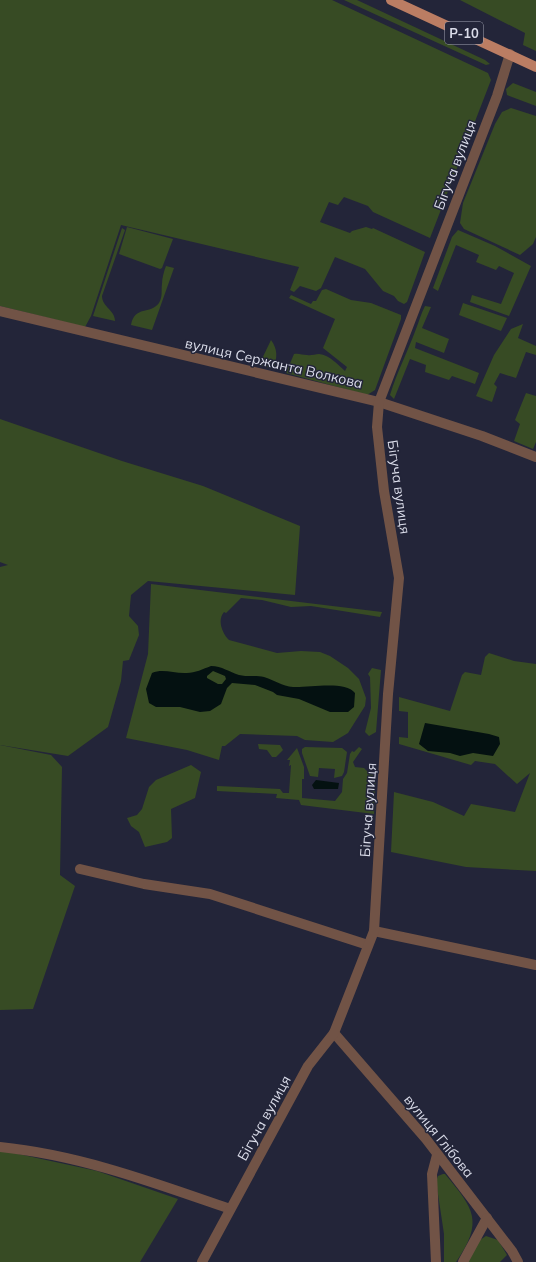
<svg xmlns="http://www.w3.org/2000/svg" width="536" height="1262" viewBox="0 0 536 1262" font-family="Mulish,sans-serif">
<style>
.green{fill:#374b24}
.water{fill:#041111;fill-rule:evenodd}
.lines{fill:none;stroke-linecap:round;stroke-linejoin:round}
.street{stroke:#715346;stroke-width:10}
.primary{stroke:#bb7d63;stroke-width:10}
.labels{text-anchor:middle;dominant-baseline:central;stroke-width:3;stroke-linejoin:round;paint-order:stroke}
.shield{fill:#232539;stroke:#a3a5b4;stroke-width:1}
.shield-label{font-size:13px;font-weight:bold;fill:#dadce9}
.street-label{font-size:14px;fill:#dadce9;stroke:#232539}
</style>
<rect width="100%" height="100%" fill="#232539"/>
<g class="green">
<polygon points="0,0 332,0 488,73 491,80 430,238 373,212 368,206 344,197 338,205 329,202 320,222 350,233 352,231 366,227 372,229 373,228 425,252 407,302 404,304 398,301 394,296 383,291 365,269 335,257 321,288 316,291 300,286 294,292 290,290 299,267 121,225 91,316 85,327 0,306"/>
<polygon points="344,0 357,0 485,60 490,64 486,65"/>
<polygon points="460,0 536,0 536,51 523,45 525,33"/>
<polygon points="513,83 536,92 536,106 507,95 506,89"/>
<polygon points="511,108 536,116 536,237 533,244 520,255 464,229 460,223 463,203 495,124 502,112"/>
<polygon points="127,227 173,239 162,268 160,269 119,254"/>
<path d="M122,228L125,230L102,296C102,307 115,310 115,321L93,316Z"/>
<polygon points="458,230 495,246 531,266 509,316 470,302 472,295 501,304 514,273 499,266 496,270 476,262 479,255 456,245 438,291 433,288 452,237"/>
<path d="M166,266L174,268L152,330L131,325C135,305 150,315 159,303C163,296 161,291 162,284C162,278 164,271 166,266Z"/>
<path d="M326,289L351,300L371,303L401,315V319L375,390L367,395L286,373L294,354C299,353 302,355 307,355C311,356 315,354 319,354C330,355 338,365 345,371L347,367L323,348L335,319L289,298L291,295L311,304L313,301H316L322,290Z"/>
<polygon points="463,303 507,318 501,331 459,315"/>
<path d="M425,306L431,307L422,328L449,339L444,353L416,342L415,348L479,373L475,384L452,376L449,380L425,372L426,365L410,359L394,399L390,395C397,372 408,351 416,329C419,321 421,314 425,306Z"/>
<polygon points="523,324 518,338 536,346 536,355 526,352 516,378 500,373 494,384 497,387 492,402 476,396 494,355 511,329"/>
<path d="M271,340C278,350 277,356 274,369L259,365Z"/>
<polygon points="526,393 536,396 536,442 533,449 514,441 520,424 515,420"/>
<polygon points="0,419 122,461 203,486 300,526 295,595 148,581 131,595 129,616 138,626 139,635 129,660 123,661 121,681 108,727 68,756 0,745 0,567 8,565 0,562"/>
<path d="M151,584L382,612L380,617L311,606L291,607L262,600L241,598L226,613L224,612C217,620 222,633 229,640L277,653L301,651L320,652L330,656L348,668L359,679L366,698L365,706L348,733L333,742L305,740L297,736L240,734L225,746H222L219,760L187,750L126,738L148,654Z"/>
<polygon points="489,653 514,661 536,664 536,871 466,867 391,852 394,792 433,802 464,816 471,804 515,812 530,773 517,784 495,764 475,761 471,765 399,744 399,737 408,738 408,712 399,711 399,697 450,711 462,675 465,672 481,675 485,657"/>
<polygon points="372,668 381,670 376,732 369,736 365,732 371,708 370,677 368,674"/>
<polygon points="258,744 280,745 283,750 276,757 272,757 267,750 259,749"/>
<polygon points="0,745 51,755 62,767 60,875 75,886 33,1009 0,1010"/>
<polygon points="305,747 342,748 347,752 344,772 342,776 334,778 335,769 319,768 318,777 310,776 302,753 302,749"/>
<polygon points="359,747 362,749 353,762 355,767 364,768 368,772 376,772 374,814 301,805 299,800 276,798 277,794 217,791 217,786 280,789 283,793 289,793 291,765 289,766 290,760 287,760 297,748 304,767 304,779 302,779 302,798 335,801 342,792 343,779 347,773 350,754 352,751 354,752"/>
<polygon points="191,765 201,772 195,798 171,809 172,838 167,842 145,847 139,832 131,826 127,818 137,815 142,809 149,787 156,780"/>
<polygon points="0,1150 97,1171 178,1199 140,1262 0,1262"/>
<path d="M443,1174H445C474,1209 484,1221 456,1262H444V1234L436,1181L438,1176Z"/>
<polygon points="486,1236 498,1240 507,1255 500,1262 465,1262 480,1240"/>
</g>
<g class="water">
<path d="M211,666C222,666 229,672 239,675C247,677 256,675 264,677C274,680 282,686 293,687C308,688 345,680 355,693L354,707L348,712H330L299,699L277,695L273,692L255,685L232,683L227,688L221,704L210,711L200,712L180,707H156L149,703L146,689L152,673C163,668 175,674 187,673C195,673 203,669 211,666ZM213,671L225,676L226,679L222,684H218L207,678V676Z"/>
<polygon points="425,723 489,734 499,737 500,744 493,756 473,753 460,756 450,753 428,751 419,744"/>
<polygon points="316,780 339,783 338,789 314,789 312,785"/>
</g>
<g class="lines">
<g class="street">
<polyline points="0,311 379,402 482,436 536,457"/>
<polyline points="80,869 144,884 210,894 368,945"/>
<polyline points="374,931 536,965"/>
<polyline points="334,1033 426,1139 512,1251 518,1262"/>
<path d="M0,1147C80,1155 155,1183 230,1209"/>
<polyline points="202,1262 308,1066 334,1033 374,931 388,694 399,578 384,491 377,427 379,402 497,96 510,54"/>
<polyline points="436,1262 432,1174 437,1155"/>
<polyline points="463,1262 487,1218"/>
</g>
<polyline class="primary" points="391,0 536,67"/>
</g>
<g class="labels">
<rect class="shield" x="445" y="22" width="38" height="22" rx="3"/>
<g class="shield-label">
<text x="464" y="33">Р-10</text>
</g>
<g class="street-label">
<text transform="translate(455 165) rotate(-69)">Бігуча вулиця</text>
<text transform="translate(274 363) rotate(13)">вулиця Сержанта Волкова</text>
<text transform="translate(399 487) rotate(82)">Бігуча вулиця</text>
<text transform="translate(368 810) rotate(-86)">Бігуча вулиця</text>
<text transform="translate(264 1118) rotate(-61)">Бігуча вулиця</text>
<text transform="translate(439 1136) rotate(51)">вулиця Глібова</text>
</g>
</g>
</svg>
